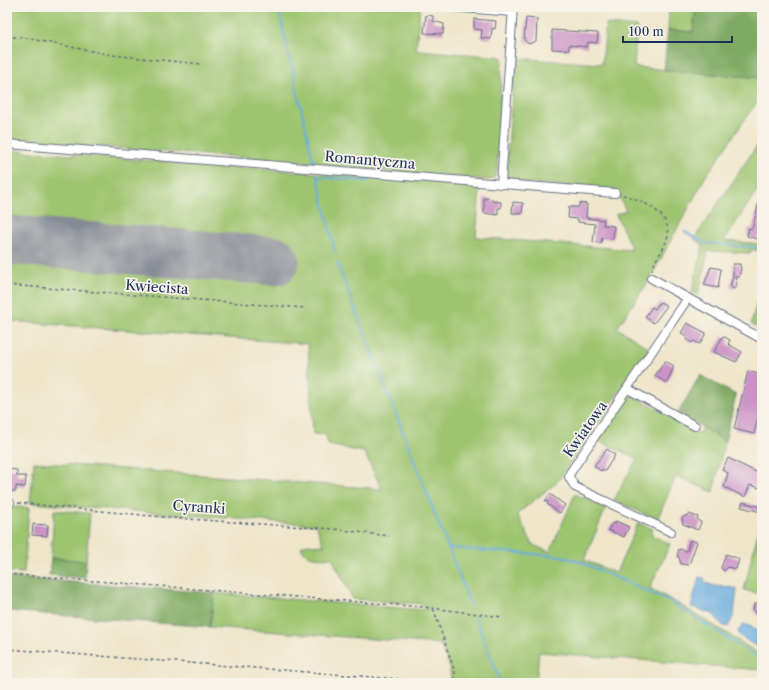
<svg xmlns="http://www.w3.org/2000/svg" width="769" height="690" viewBox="0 0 769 690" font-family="'Libre Caslon Text',serif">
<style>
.green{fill:#9dc570;stroke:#5c7a67}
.forest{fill:#7eaa62;stroke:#4c6c60}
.water{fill:#68acdd;stroke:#426e9e}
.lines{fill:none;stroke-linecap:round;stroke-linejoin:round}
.stream{stroke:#68acdd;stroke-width:2}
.runway{stroke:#858a94;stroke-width:49}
.building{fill:#ca92c6}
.minor-casing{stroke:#656f84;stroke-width:10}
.path{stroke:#656f84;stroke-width:1.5;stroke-dasharray:3 3;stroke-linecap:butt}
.minor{stroke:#fff;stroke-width:8}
.labels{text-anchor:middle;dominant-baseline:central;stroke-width:3.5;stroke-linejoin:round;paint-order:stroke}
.street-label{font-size:14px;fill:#1b2f5e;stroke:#f7f3e8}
</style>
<rect width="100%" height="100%" fill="#f7f3e8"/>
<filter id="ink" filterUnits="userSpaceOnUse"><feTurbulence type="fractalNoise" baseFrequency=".025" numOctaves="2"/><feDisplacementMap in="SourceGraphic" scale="8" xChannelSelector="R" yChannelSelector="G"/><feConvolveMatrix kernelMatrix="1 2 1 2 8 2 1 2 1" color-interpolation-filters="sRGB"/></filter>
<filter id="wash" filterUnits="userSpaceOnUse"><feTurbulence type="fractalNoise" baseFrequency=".012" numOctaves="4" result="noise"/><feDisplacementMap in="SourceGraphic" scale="16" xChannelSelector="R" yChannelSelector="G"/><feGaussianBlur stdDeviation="0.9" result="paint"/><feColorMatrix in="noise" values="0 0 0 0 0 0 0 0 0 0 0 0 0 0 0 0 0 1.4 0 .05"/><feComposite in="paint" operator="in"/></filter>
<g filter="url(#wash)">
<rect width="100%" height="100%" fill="#efe6ca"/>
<g class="green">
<polygon points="7,7 420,7 416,50 502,57 497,172 493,179 487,180 318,166 317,163 7,140"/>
<polygon points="669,7 696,7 693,32 668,30"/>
<path d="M606,24L637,27L634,67L762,78V95L706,176L648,282L617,328L649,348L557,482L517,514L533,545L550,552L575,494L606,508L584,560L616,573L638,523L653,529L651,535L670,544L650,588C689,609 725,632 762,656V670L539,652L536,683H452L449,665L440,644L210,627L214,593L426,610L421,604L353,599L332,558C319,557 306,560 301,547L307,544L324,546L316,525L30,503L34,462L382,489L364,452L328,445L326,435L313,434L308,344L7,321V150L475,185L480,187L476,237L632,250L616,214L626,211L616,190L514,182L510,180L506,174L515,58L602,64Z"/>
<polygon points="762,138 762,183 724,241 762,244 762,251 751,250 750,253 708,251 698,295 692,292 703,245 694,239"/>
<polygon points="762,282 762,330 751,324"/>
<polygon points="629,396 633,396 700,433 703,428 725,441 713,492 676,476 657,520 614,500 637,458 598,441"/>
<polygon points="7,506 29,508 24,573 7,572"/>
<polygon points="54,510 90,513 86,561 51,558"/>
<polygon points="762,515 762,594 744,590"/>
</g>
<g class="forest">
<polygon points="696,7 762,7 762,78 664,70 668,30 693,32"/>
<polygon points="700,375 736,395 725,441 678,413"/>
<polygon points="51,558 86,561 85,578 49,575"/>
<polygon points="7,577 214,593 210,627 7,611"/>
</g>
<g class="water">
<path d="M699,577L704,578L705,582C716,589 726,585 737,589L734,615L728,627L722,625L713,614L691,607Z"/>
<polygon points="744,624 762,631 762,647 754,645 740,636 738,631"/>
</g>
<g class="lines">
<g class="stream">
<polyline points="278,7 314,164"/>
<polyline points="317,175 335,252"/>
<polyline points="318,177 370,181"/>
<polyline points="685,232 705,243 762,248"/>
<polyline points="337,263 471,606"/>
<polyline points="448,548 561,556 581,562 671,602 762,660"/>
<polyline points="475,617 501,683"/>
</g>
<polyline class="runway" points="7,240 275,261"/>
</g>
<g id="blocks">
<g class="building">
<polygon points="426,15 433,16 433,21 444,24 443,34 424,33"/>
<polygon points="526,18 537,19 536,41 529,44 524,40"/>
<polygon points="474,19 496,21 495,29 492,28 491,39 481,38 482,30 474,29"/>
<polygon points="552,30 598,33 597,43 588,42 587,47 569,45 569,50 552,49"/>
<polygon points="484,198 492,199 492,201 501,202 501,208 498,208 498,215 484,213"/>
<polygon points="760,198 762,198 762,231 761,236 758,235 757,239 747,236 749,228 752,229"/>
<polygon points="513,202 523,203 522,214 512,213"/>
<polygon points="579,203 587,204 586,218 604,220 603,225 614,226 613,239 602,238 601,243 593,242 595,224 578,222 578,219 568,218 569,207 579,207"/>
<polygon points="733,264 740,264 741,269 739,277 735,277 737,286 733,289 730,286 733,277"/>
<polygon points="711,267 721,269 718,288 704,285"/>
<polygon points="660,302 667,306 654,323 645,317 652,307 655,309"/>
<polygon points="687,323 706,333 700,344 693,341 692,343 686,339 687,336 681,333"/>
<polygon points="723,336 730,340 728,344 742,352 736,362 714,352"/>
<polygon points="665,361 674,366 667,383 655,376"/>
<polygon points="748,371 762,375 762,400 754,434 734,429"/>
<polygon points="607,449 615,455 605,471 602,469 601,471 594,466"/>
<polygon points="728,458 756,472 757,470 762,471 760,488 750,485 745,497 724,487 728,473 722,470"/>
<polygon points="7,469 17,470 17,476 26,476 25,487 16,486 16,491 7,491"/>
<polygon points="550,494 565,505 560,513 547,504 548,502 545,501"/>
<polygon points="743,502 762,507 761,512 741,507"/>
<polygon points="689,514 698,517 697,520 701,522 698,530 683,524 682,518"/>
<polygon points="616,521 629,527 624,537 608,530 612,523 615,524"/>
<polygon points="33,524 48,525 47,536 32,535"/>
<polygon points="690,540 697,542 689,565 681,564 679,557 677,557 679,549 687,551"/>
<polygon points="726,554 739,559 736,569 728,567 724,571 721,568"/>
<polygon points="760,598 762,598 762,616 756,614 756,612 753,611 754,604 758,604"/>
</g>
</g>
</g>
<g filter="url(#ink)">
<use href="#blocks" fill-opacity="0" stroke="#656f84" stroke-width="1"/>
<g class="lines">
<defs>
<g id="minor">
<polyline points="452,7 512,12"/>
<polyline points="7,144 615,193"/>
<polyline points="501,184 513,7"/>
<polyline points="651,278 762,339"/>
<polyline points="628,389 695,426"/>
<polyline points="7,502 10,503"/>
<polyline points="671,532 575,487 569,477 570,473 688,298"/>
</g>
</defs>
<use href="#minor" class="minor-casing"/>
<g class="path">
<polyline points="7,37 21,37 111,55 201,64"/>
<path d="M623,195C643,200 677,216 666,242C662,252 655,260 652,270"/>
<polyline points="7,285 305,308"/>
<polyline points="18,503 173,518 334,529 389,536"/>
<polyline points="7,574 423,607 503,617"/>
<polyline points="7,649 451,683 455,680 455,672 433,608"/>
</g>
<use href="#minor" class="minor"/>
</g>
</g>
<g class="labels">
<g class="street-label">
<text transform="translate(370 160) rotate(5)">Romantyczna</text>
<text transform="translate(157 287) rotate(4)">Kwiecista</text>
<text transform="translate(585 429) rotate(-55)">Kwiatowa</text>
<text transform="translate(199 507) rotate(4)">Cyranki</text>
</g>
</g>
<rect width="769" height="690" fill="none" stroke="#f7f3e8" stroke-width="24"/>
<path d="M623 36v6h109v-6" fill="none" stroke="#1b2f5e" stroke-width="2"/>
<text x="629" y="36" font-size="12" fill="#1b2f5e" stroke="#f7f3e8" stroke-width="3" paint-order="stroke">100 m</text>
</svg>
